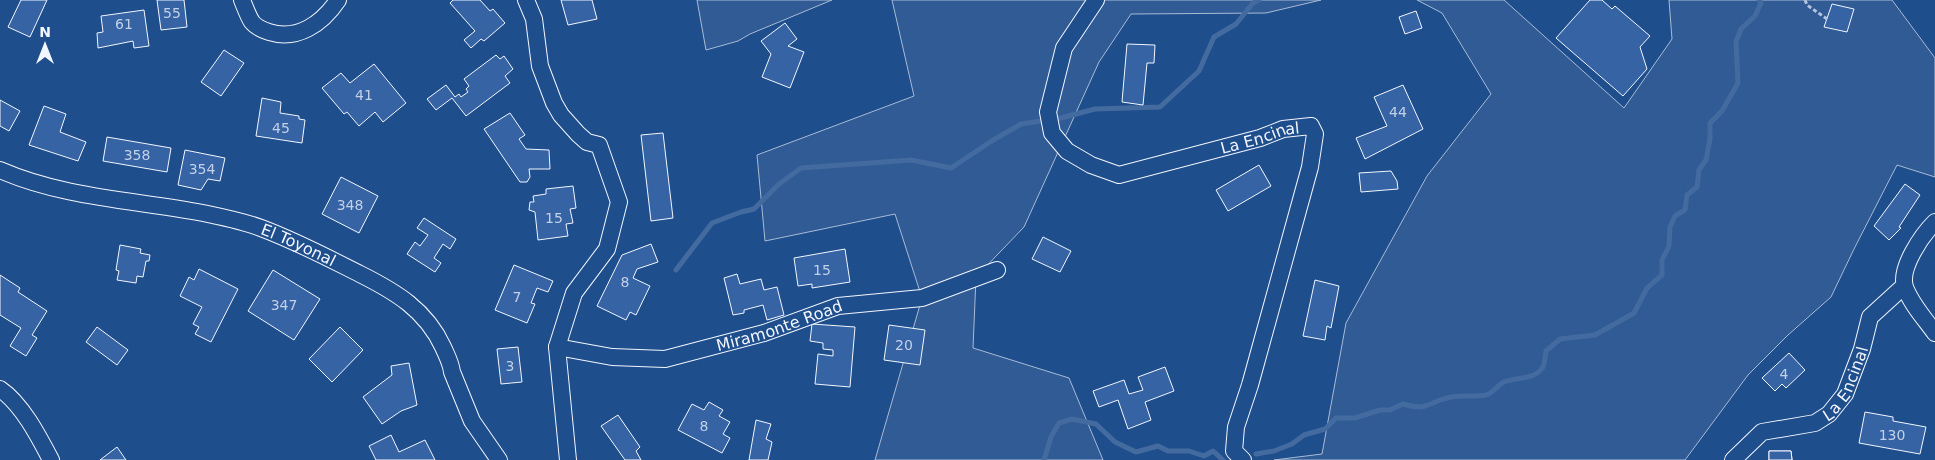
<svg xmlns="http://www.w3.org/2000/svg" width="1935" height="460" viewBox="0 0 1935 460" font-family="'DejaVu Sans',sans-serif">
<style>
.built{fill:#305b95;stroke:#a8bbd7}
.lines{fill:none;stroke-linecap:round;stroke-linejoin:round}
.stream{stroke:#446ba0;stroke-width:5}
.building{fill:#3563a3;stroke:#f2f6ff}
.minor-casing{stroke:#f2f6ff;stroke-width:18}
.path{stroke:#b3c4dc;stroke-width:3;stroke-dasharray:4 2.5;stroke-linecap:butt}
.minor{stroke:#1f4e8c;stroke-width:16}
.labels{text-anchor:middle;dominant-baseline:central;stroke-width:4;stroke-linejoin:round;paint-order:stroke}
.number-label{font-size:14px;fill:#c3d1e8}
.street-label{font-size:16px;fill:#f2f6ff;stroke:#1f4e8c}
</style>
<rect width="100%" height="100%" fill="#1f4e8c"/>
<g class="built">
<polygon points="697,0 832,0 750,34 738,41 706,50"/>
<polygon points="892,0 1321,0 1266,13 1131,14 1099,62 1024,227 976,277 973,348 1069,378 1103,460 875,460 922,298 895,214 765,241 757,155 914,96"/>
<polygon points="1417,0 1504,0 1624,108 1672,39 1669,0 1892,0 1935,58 1935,177 1897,165 1854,249 1831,297 1788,335 1748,375 1685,460 1274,460 1322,454 1346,323 1427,176 1491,94 1442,13"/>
</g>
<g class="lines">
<g class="stream">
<polyline points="676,270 712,223 741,212 754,209 779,184 801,168 911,160 951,168 990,142 1021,124 1061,118 1095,109 1160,107 1199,71 1214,37 1236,24 1253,3 1259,0"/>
<path d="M1256,454L1274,451L1292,444L1304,435L1325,429L1336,418H1355L1380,410H1390L1403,404C1429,412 1429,401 1451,397C1462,395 1476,397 1486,395C1495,392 1497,385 1504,382C1517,377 1535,380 1543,367C1545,363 1545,356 1546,351L1560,339L1595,335L1634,313L1647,288L1662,275V260L1669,246L1670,227L1675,216L1685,210L1687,195L1697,187L1699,170L1706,160L1710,139V123L1722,111L1738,83L1736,42L1741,29L1755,16L1761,3L1759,0"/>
<polyline points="1044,460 1051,437 1059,423 1072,419 1096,424 1115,442 1136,452 1158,446 1168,451 1189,451 1204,456 1213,451 1223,460"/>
</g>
</g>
<g class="building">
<polygon points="21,0 47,0 30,37 8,27"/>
<polygon points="157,0 184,0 187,27 161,30"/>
<polygon points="453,0 480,0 490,11 493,9 505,23 484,41 481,39 471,48 464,40 475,31 450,3"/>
<polygon points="561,0 592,0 597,19 568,25"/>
<polygon points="1590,0 1602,0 1612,9 1615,6 1650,36 1640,47 1647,69 1623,96 1556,38"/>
<polygon points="1832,4 1854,9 1847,32 1824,27"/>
<polygon points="144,10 149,46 134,48 133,41 98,48 97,33 103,32 101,16"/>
<polygon points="1416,11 1422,28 1405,34 1399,17"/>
<polygon points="785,23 797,39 788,46 804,52 790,88 762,77 771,54 761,41"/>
<polygon points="1127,44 1155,45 1154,63 1147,63 1143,105 1122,102"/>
<polygon points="224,50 244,63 221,96 201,82"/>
<polygon points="496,55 500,59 504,56 513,69 505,76 510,83 466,116 452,98 436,110 427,99 446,85 455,97 459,94 461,97 468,92 466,89 469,86 464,79"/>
<polygon points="374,64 406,103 383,122 375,112 359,126 347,112 344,114 322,88 341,73 350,83"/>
<polygon points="1403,85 1423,129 1365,159 1356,138 1387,126 1374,97"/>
<polygon points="262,98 281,102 280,113 299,116 299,119 305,120 302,143 256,136"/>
<polygon points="0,100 20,111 9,131 0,126"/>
<polygon points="44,106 66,114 60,132 86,142 78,161 29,145"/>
<polygon points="510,113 525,135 519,139 526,149 549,150 550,169 529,169 530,177 527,182 520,182 484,129"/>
<polygon points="663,133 673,218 651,221 641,135"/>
<polygon points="107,137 171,148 167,172 103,161"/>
<polygon points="185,150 225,158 220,181 208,179 201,190 178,185"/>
<polygon points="1259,165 1271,186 1228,211 1216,190"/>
<polygon points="1391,171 1397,181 1398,189 1361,192 1359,173"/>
<polygon points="341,177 378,196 359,233 322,214"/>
<polygon points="1905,184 1920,195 1899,227 1901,228 1889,240 1874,226"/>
<polygon points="573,186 576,208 570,209 573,223 566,224 568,236 538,240 535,212 529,210 530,202 534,202 533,196 546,194 546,189"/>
<polygon points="424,218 456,239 450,249 443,244 434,258 441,263 435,272 407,254 415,242 420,246 428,235 417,228"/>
<polygon points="1043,237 1071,251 1060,272 1032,259"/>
<polygon points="651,244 658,262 637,269 633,278 650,286 636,315 630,312 626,320 597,306 622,255"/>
<polygon points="120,245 141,249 140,253 150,255 149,261 146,261 143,277 137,276 136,283 117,280 119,271 116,270"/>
<polygon points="845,249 850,282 812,288 812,284 798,286 794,258"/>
<polygon points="514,265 553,281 548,292 537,288 531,303 535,304 527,323 495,310"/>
<polygon points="199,269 238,289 211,342 195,334 199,327 193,324 202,307 180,296 189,277 194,280"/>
<polygon points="273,270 320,299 294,340 248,311"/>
<polygon points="737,274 740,284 761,279 764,290 777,287 784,315 767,320 763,305 744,310 744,313 733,315 724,278"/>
<polygon points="0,275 20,288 18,292 47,311 32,335 37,338 26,356 10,346 21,328 0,315"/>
<polygon points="1315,280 1339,286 1331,328 1327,326 1325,340 1303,336"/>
<polygon points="812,324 855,327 850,387 815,384 818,354 833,356 833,350 823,349 823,343 810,341"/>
<polygon points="889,325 925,330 920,365 884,360"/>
<polygon points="97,327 128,350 117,365 86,342"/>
<polygon points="340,327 363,350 332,382 309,359"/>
<polygon points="518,347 522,382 501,384 497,349"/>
<polygon points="1789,353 1805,370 1786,388 1782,384 1775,391 1762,378"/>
<polygon points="409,363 417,405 401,411 382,424 363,397 392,375 391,366"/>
<polygon points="1165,367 1174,391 1145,402 1151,420 1128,429 1118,400 1099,407 1093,391 1124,380 1129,394 1143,390 1138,377"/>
<polygon points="709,402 723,410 719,416 730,422 723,434 730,438 722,453 678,430 692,404 704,410"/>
<polygon points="1865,412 1893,417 1893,421 1926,427 1920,454 1859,443"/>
<polygon points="618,415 640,447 636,451 641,460 625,460 601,426"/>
<polygon points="756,420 771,424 766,439 772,442 768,460 749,460"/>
<polygon points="391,435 399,452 425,440 435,460 376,460 369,446"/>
<polygon points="117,447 126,460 100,460"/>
<polygon points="1769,451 1791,451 1792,460 1769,460"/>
<polygon points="1769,451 1791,451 1792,460 1769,460"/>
</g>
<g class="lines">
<defs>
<g id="minor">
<path d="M242,0C245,7 248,16 252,22C256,27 263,30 269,32C297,41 322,24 338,0"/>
<polyline points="526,0 534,19 540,66 554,103 561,115 578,134 587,142 599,145 619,202 607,249 574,293 557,347 568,460"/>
<path id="s1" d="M1096,0L1064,48L1048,112L1052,133L1067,151L1091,165L1119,175L1260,138L1283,129L1311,126L1315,134L1310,167L1250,385L1236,427L1234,451L1243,460"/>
<path id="s2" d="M0,170C64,198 135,200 203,213C222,217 243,221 261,228C296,241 328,258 360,274C396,292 426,310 443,347C447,356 451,363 452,372L472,421L499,460"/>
<path d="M1935,222C1922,235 1899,268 1905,287C1911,304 1925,319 1935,333"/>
<path id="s3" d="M557,347L612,357L665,359L764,333L838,306L922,298L997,270"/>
<path d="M0,389C22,404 39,437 51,460"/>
<path id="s4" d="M1733,460L1762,432L1815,423L1829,414L1845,394L1862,349L1870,317L1904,286"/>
</g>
</defs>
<use href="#minor" class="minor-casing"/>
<polyline class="path" points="1805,0 1807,5 1827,19"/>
<use href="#minor" class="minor"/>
</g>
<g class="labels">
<g class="number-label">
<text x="172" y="13">55</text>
<text x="124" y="24">61</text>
<text x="364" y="95">41</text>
<text x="1398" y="112">44</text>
<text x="281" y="128">45</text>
<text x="137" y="155">358</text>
<text x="202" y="169">354</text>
<text x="350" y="205">348</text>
<text x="554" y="218">15</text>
<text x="822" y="270">15</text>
<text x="625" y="282">8</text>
<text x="517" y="297">7</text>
<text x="284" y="305">347</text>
<text x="904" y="345">20</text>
<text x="510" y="366">3</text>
<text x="1784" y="374">4</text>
<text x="704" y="426">8</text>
<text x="1892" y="435">130</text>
</g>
<g class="street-label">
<text stroke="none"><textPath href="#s1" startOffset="372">La Encinal</textPath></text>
<text stroke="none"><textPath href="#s2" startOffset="309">El Toyonal</textPath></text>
<text stroke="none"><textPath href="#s3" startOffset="228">Miramonte Road</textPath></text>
<text stroke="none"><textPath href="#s4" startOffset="146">La Encinal</textPath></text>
</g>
</g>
<g transform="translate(45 45)" stroke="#1f4e8c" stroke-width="4" paint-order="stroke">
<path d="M0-4L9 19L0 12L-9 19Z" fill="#f2f6ff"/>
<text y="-8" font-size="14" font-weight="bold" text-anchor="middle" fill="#f2f6ff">N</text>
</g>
</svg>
